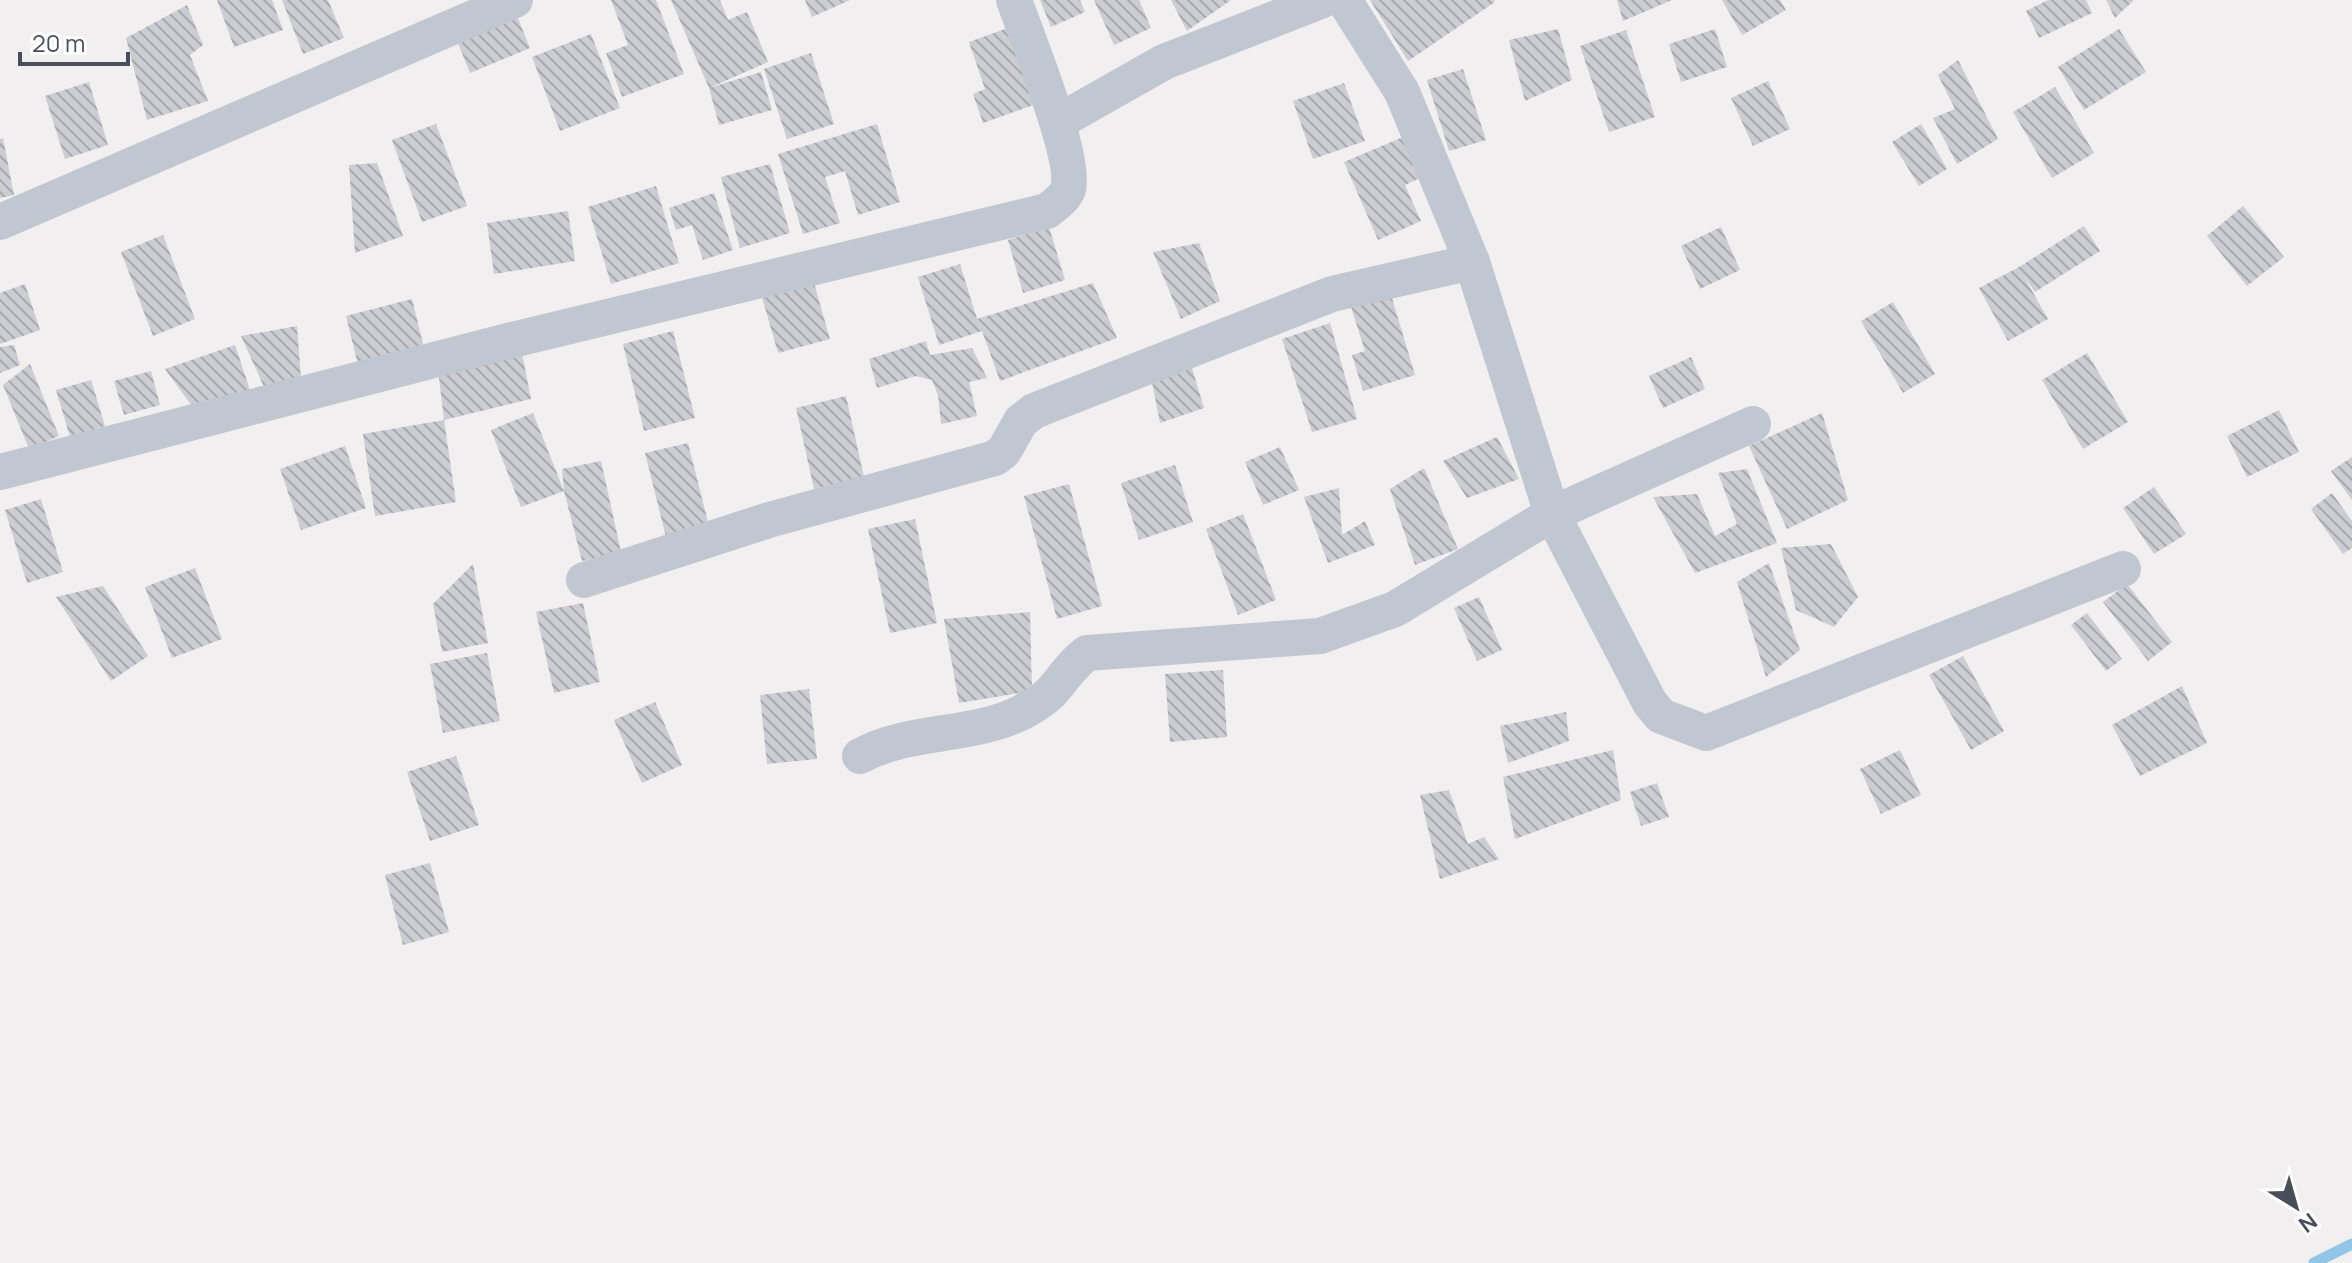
<svg xmlns="http://www.w3.org/2000/svg" width="2352" height="1263" viewBox="0 0 2352 1263" font-family="Manrope,sans-serif">
<style>
.lines{fill:none;stroke-linecap:round;stroke-linejoin:round}
.stream{stroke:#91c6e6;stroke-width:11}
.building{fill:url(#building-back-hatch)}
.minor{stroke:#c1c7d0;stroke-width:36}
</style>
<defs>
<pattern id="building-back-hatch" width="6" height="6" patternUnits="userSpaceOnUse" patternTransform="scale(2)"><rect width="6" height="6" fill="#cccdd3"/><path d="M-1 5l2 2M0 0l6 6M5-1l2 2" fill="none" stroke="#a8a9ae"/></pattern>
</defs>
<rect width="100%" height="100%" fill="#f1efef"/>
<g class="lines">
<polyline class="stream" points="2314,1263 2352,1244"/>
</g>
<g class="building">
<polygon points="217,0 272,0 283,30 234,47"/>
<polygon points="282,0 328,0 344,38 303,54"/>
<polygon points="611,0 656,0 684,74 622,97 606,53 628,45"/>
<polygon points="671,0 720,0 728,20 747,12 768,62 709,88 761,72 772,110 719,125 709,88"/>
<polygon points="805,0 850,0 812,17"/>
<polygon points="1040,0 1080,0 1085,12 1051,27"/>
<polygon points="1094,0 1139,0 1151,28 1114,45"/>
<polygon points="1171,0 1231,0 1187,31"/>
<polygon points="1370,0 1494,0 1495,2 1408,61"/>
<polygon points="1617,0 1672,0 1623,21"/>
<polygon points="1722,0 1780,0 1786,10 1742,35"/>
<polygon points="2048,0 2086,0 2092,13 2039,38 2026,11"/>
<polygon points="2106,0 2134,0 2115,18"/>
<polygon points="187,5 203,45 190,55 208,101 147,120 126,38"/>
<polygon points="515,11 530,48 470,73 455,36"/>
<polygon points="1019,24 1047,100 983,123 973,94 985,89 969,42"/>
<polygon points="1558,29 1572,80 1525,101 1509,40"/>
<polygon points="1715,29 1727,67 1681,82 1669,44"/>
<polygon points="2119,29 2146,72 2084,110 2058,67"/>
<polygon points="1626,30 1655,117 1609,132 1580,46"/>
<polygon points="591,34 620,108 560,131 532,57"/>
<polygon points="811,53 834,124 787,139 764,69"/>
<polygon points="1958,60 1998,139 1957,164 1933,118 1955,109 1938,75"/>
<polygon points="1463,69 1486,140 1449,151 1427,80"/>
<polygon points="1768,81 1790,129 1753,146 1731,98"/>
<polygon points="89,82 108,145 65,159 45,96"/>
<polygon points="1344,83 1365,141 1313,159 1293,101"/>
<polygon points="2055,87 2094,153 2052,178 2013,112"/>
<polygon points="436,124 467,206 422,222 392,140"/>
<polygon points="877,124 900,202 858,215 845,171 825,177 840,223 803,234 778,154"/>
<polygon points="1921,124 1947,169 1919,186 1892,142"/>
<polygon points="1403,137 1420,178 1405,185 1421,221 1378,240 1344,162"/>
<polygon points="3,138 14,195 0,198 0,139"/>
<polygon points="377,163 403,236 355,253 349,165"/>
<polygon points="770,164 790,233 740,248 721,177"/>
<polygon points="656,186 679,263 611,284 588,207"/>
<polygon points="714,193 733,250 703,260 692,225 676,230 669,208"/>
<polygon points="2243,206 2284,257 2247,286 2207,236"/>
<polygon points="568,211 575,261 494,274 487,223"/>
<polygon points="2084,226 2100,251 2035,292 2023,275 2048,319 2008,341 1979,288 2019,267"/>
<polygon points="1049,227 1065,280 1023,293 1008,240"/>
<polygon points="1721,227 1740,270 1700,289 1681,246"/>
<polygon points="163,235 195,319 153,336 121,252"/>
<polygon points="1199,243 1220,301 1181,319 1153,252"/>
<polygon points="960,264 977,319 1093,283 1117,338 1000,381 982,331 939,345 918,277"/>
<polygon points="812,276 830,339 778,353 760,290"/>
<polygon points="25,284 40,330 0,344 0,293"/>
<polygon points="1389,288 1415,375 1363,391 1352,355 1365,351 1349,301"/>
<polygon points="412,299 424,348 358,365 346,316"/>
<polygon points="1893,302 1935,374 1903,393 1861,321"/>
<polygon points="1330,323 1357,419 1312,432 1282,339"/>
<polygon points="297,326 302,391 269,398 241,336"/>
<polygon points="673,331 695,418 644,431 623,344"/>
<polygon points="926,341 930,355 972,348 987,378 969,382 977,416 941,424 938,395 932,380 916,376 877,388 869,359"/>
<polygon points="14,345 20,365 0,373 0,347"/>
<polygon points="235,345 253,399 200,417 165,369"/>
<polygon points="522,353 531,399 444,420 456,502 375,516 363,434 444,420 437,361"/>
<polygon points="2087,353 2128,422 2083,449 2042,380"/>
<polygon points="1691,357 1705,389 1663,408 1649,376"/>
<polygon points="1189,358 1204,408 1160,423 1150,372"/>
<polygon points="30,364 59,436 29,449 3,385"/>
<polygon points="151,371 160,405 124,415 114,381"/>
<polygon points="91,380 105,426 70,437 56,390"/>
<polygon points="846,396 864,477 814,489 796,408"/>
<polygon points="2279,410 2299,452 2247,477 2227,436"/>
<polygon points="533,413 564,491 562,469 601,461 621,552 582,561 564,491 521,507 491,430"/>
<polygon points="1822,413 1848,500 1787,529 1749,446"/>
<polygon points="1497,437 1519,479 1467,498 1443,461"/>
<polygon points="688,443 709,526 666,537 645,453"/>
<polygon points="345,446 366,508 301,530 280,469"/>
<polygon points="1280,447 1299,490 1263,505 1245,462"/>
<polygon points="2352,457 2352,500 2331,471"/>
<polygon points="1175,465 1193,522 1139,540 1121,483"/>
<polygon points="1424,468 1458,549 1415,565 1390,489"/>
<polygon points="1747,469 1777,543 1695,573 1653,497 1697,494 1715,536 1737,524 1718,473"/>
<polygon points="1069,484 1102,606 1057,619 1024,496"/>
<polygon points="2154,487 2186,534 2154,554 2123,508"/>
<polygon points="1339,488 1342,535 1365,521 1375,545 1328,563 1304,497"/>
<polygon points="2332,493 2352,521 2352,548 2343,554 2311,509"/>
<polygon points="41,499 63,572 27,583 5,510"/>
<polygon points="1243,514 1276,600 1238,615 1206,529"/>
<polygon points="915,519 937,623 890,633 868,529"/>
<polygon points="1831,544 1858,597 1834,627 1796,610 1781,548"/>
<polygon points="1769,563 1800,650 1766,677 1737,582"/>
<polygon points="473,564 488,643 442,652 433,604"/>
<polygon points="195,568 222,639 172,658 145,587"/>
<polygon points="2127,584 2172,642 2148,661 2103,602"/>
<polygon points="103,586 148,656 111,681 56,597"/>
<polygon points="1479,597 1502,650 1477,661 1454,608"/>
<polygon points="583,603 600,682 554,693 536,612"/>
<polygon points="1030,612 1032,691 959,703 944,619"/>
<polygon points="2087,613 2122,659 2106,671 2071,625"/>
<polygon points="487,653 500,721 443,733 430,664"/>
<polygon points="1963,656 2004,731 1971,750 1929,675"/>
<polygon points="1223,670 1227,737 1170,742 1165,674"/>
<polygon points="2182,686 2207,743 2140,776 2112,725"/>
<polygon points="809,689 817,759 767,764 760,695"/>
<polygon points="655,702 682,765 642,783 614,720"/>
<polygon points="1566,712 1569,741 1508,763 1500,726"/>
<polygon points="1613,750 1621,800 1515,839 1503,777"/>
<polygon points="1900,750 1921,795 1881,814 1860,769"/>
<polygon points="456,756 479,825 430,841 407,772"/>
<polygon points="1657,783 1669,817 1641,826 1630,792"/>
<polygon points="1449,790 1468,844 1484,837 1499,859 1440,879 1420,795"/>
<polygon points="430,863 449,932 403,945 385,875"/>
</g>
<g class="lines">
<g class="minor">
<polyline points="1344,0 1402,92 1472,262 1552,514 1650,703 1661,716 1706,733 2123,569"/>
<polyline points="1058,122 1164,62 1323,0"/>
<polyline points="0,222 515,0"/>
<path d="M0,472L512,340L1047,211C1055,205 1065,198 1068,189C1077,158 1026,35 1014,0"/>
<polyline points="584,580 769,520 995,458 1004,451 1021,421 1034,411 1332,294 1472,262"/>
<path d="M860,756C908,730 964,737 1014,716C1026,711 1046,699 1054,689C1067,674 1071,665 1087,653L1320,636L1395,609L1552,514L1753,424"/>
</g>
</g>
<g transform="translate(2296 1207) rotate(143)" stroke="#ffffff" stroke-width="6" paint-order="stroke">
<path d="M0-6L14 30L0 20L-14 30Z" fill="#484f5b"/>
<text y="-12" font-size="22" font-weight="bold" text-anchor="middle" fill="#484f5b">N</text>
</g>
<path d="M20 52v12h108v-12" fill="none" stroke="#484f5b" stroke-width="4"/>
<text x="32" y="52" font-size="24" fill="#484f5b" stroke="#ffffff" stroke-width="6" paint-order="stroke">20 m</text>
</svg>
